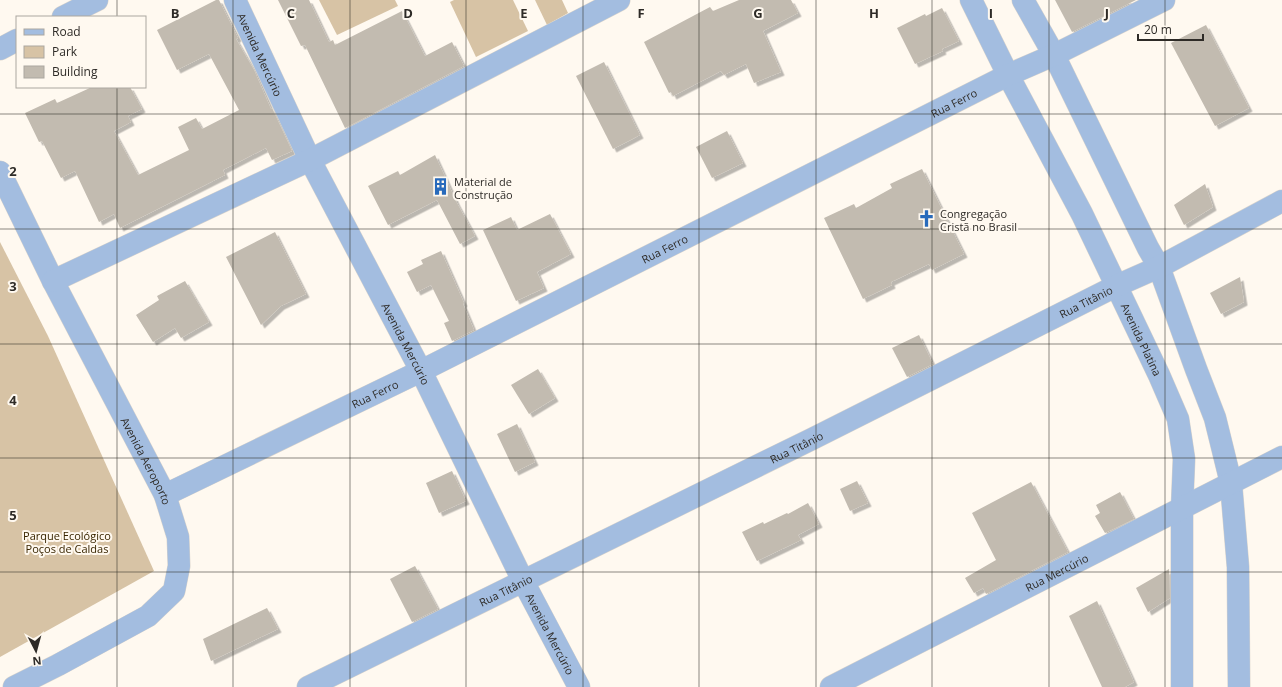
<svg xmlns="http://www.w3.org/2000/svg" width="1282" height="687" viewBox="0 0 1282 687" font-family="'Open Sans',sans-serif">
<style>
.green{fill:#d7c3a5}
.building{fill:#c2bbb0;filter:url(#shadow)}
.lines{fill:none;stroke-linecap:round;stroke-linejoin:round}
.minor-casing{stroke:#d9d4cc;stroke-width:23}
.minor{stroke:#a3bde0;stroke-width:22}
.grid{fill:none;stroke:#2e2b27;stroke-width:1;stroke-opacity:0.55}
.labels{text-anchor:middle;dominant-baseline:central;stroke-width:4;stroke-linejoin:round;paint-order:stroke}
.street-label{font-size:11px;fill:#2e2b27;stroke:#fff9f0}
.poi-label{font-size:11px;fill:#2e2b27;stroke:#fff9f0;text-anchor:start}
.park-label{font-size:11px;fill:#382501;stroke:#fff9f0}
.grid-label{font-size:13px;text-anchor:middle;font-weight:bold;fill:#2e2b27;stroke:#fff9f0;stroke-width:4;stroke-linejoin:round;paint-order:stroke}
</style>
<defs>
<filter id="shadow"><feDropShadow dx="3.5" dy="3.5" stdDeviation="0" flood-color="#0004"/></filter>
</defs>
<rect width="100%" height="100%" fill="#fff9f0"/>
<g class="green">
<polygon points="319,0 395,0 398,6 337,35"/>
<polygon points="454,0 513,0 528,31 476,57 450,2"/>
<polygon points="535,0 562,0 568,13 547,25"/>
<polygon points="0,242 48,336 154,571 0,657"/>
</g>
<g class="building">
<polygon points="216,0 219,0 238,38 236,39 254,70 271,109 272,108 292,151 272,160 266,148 223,170 225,175 120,228 114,214 99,222 75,171 61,178 42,141 39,142 25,113 55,99 57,103 92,87 130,87 142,109 128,116 131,122 114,131 138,175 189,150 178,127 196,118 202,129 239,110 209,54 177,70 157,30"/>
<polygon points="278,0 309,0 329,42 333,40 335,45 402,11 425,56 452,42 464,66 345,128 305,45 301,46"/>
<polygon points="739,0 791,0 798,13 763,31 781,72 754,83 746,64 724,75 721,71 673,96 671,92 669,93 644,42 710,7 713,11"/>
<polygon points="1055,0 1136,0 1072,32"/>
<polygon points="942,8 959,41 942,49 943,51 915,64 897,28 925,14 926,16"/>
<polygon points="1206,25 1249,108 1215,126 1171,43"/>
<polygon points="604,62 640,135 613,149 576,76"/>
<polygon points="727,131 743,163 712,178 696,147"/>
<polygon points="435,155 457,203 475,236 460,244 437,200 388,225 368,186 398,171 400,175"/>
<polygon points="922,169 964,254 932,270 929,264 891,282 892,285 863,299 824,218 854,204 856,208 892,188 890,184"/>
<polygon points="1205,184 1213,207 1184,225 1174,205"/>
<polygon points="550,214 571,254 537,272 544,288 516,301 483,230 511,217 517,230"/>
<polygon points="275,232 306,294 281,306 261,325 226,257"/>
<polygon points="441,251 464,303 463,304 474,330 452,341 444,323 449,321 431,285 417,292 407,272 423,264 421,260"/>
<polygon points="1240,277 1244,302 1221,314 1210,293"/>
<polygon points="185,281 209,322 181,338 175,328 153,342 136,315 159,300 157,296"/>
<polygon points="919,335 933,364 907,377 892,348"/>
<polygon points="538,369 555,398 529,414 511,385"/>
<polygon points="517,424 535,462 515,472 497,434"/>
<polygon points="452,471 466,501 439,513 426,483"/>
<polygon points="857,481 868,503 850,511 840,489"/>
<polygon points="1031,482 1068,552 986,594 983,588 974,593 965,578 996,560 972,513"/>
<polygon points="1120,492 1134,519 1105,533 1095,516 1100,513 1096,505"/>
<polygon points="808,503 819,524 798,535 801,540 757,561 742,532 763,522 764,524 787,513 788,514"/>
<polygon points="415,566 438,609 412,622 390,579"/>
<polygon points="1169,569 1170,598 1148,612 1136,588"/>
<polygon points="1097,601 1134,682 1125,687 1102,687 1069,616"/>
<polygon points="267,608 278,629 211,661 203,639"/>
</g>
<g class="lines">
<defs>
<g id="minor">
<path id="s1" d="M235,0L310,160L421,371L523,581L579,687"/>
<path id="s2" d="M971,0L1008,75L1082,214L1159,375L1178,419L1184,459L1182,508V687"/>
<polyline points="1023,0 1054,55 1148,248 1159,267 1196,369 1215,418 1231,483 1238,567 1239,687"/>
<polyline points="63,17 97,0"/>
<polyline points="0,49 17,40"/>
<path id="s3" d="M0,172L53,281L165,495L178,537L179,566L174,591L148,616L58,665L14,687"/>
<polyline points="53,281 310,160 619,0"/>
<path id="s4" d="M165,495L421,371L1008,75L1054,55L1164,0"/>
<path id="s5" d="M308,687L812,439L1116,286L1159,267L1282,201"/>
<path id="s6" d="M831,687L1282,457"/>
</g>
</defs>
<use href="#minor" class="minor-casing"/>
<use href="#minor" class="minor"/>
</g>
<path class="grid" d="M117,0V17M233,0V687M350,0V687M466,0V687M583,0V687M699,0V687M816,0V687M932,0V687M1049,0V687M1165,0V687M117,87V687M0,114H1282M0,229H1282M0,344H1282M0,458H1282M0,572H1282"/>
<defs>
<symbol id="building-bare" viewBox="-9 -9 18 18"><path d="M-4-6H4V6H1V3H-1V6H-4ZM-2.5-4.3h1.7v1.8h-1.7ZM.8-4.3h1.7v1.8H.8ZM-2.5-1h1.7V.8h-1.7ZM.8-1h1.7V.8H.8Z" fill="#286abb" stroke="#fff9f0" stroke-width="2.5" paint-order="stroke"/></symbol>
<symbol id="church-bare" viewBox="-9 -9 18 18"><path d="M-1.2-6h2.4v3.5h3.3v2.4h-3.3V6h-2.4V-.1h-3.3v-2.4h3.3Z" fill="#286abb" stroke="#fff9f0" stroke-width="2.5" paint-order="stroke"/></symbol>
</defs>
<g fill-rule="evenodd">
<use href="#building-bare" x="428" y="174" width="25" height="25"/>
<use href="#church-bare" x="914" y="206" width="25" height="25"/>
</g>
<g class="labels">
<g class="street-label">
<text stroke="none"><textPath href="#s1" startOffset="60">Avenida Mercúrio</textPath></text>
<text stroke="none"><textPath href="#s4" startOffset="881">Rua Ferro</textPath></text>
<text stroke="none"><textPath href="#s4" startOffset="557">Rua Ferro</textPath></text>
<text stroke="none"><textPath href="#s5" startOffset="868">Rua Titânio</textPath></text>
<text stroke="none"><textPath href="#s2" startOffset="380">Avenida Platina</textPath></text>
<text stroke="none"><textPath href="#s1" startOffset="384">Avenida Mercúrio</textPath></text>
<text stroke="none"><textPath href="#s4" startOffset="233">Rua Ferro</textPath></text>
<text stroke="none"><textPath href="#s5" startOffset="544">Rua Titânio</textPath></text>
<text stroke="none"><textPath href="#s3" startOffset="324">Avenida Aeroporto</textPath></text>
<text stroke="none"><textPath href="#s6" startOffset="253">Rua Mercúrio</textPath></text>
<text stroke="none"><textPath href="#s5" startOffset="220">Rua Titânio</textPath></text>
<text stroke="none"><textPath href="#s1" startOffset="708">Avenida Mercúrio</textPath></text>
</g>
<g class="poi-label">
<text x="454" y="181">Material de<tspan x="454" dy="13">Construção</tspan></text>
<text x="940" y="213">Congregação<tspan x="940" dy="13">Cristã no Brasil</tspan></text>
</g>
<g class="park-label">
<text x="67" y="535">Parque Ecológico<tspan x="67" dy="13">Poços de Caldas</tspan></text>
</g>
</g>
<g class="grid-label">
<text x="175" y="18">B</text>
<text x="291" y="18">C</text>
<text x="408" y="18">D</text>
<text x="524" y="18">E</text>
<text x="641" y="18">F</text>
<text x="758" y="18">G</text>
<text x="874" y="18">H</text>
<text x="991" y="18">I</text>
<text x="1107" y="18">J</text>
<text x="13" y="176">2</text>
<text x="13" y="291">3</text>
<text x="13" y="405">4</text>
<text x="13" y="520">5</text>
</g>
<rect x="16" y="16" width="130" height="72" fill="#fff9f0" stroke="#aba7a0"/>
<rect x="24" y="29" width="20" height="6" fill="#a3bde0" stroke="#aba7a0"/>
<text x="52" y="36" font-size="12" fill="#2e2b27">Road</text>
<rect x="24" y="46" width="20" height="12" fill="#d7c3a5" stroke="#aba7a0"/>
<text x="52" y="56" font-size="12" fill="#2e2b27">Park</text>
<rect x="24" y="66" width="20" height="12" fill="#c2bbb0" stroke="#aba7a0"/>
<text x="52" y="76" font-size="12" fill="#2e2b27">Building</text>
<g transform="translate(36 651) rotate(174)" stroke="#fff9f0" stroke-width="3" paint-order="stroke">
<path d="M0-3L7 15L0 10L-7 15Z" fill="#2e2b27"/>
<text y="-6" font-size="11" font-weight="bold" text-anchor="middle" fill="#2e2b27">N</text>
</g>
<path d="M1138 34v6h65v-6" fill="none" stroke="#2e2b27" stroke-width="2"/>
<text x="1144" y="34" font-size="12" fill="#2e2b27" stroke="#fff9f0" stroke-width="3" paint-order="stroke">20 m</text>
</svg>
